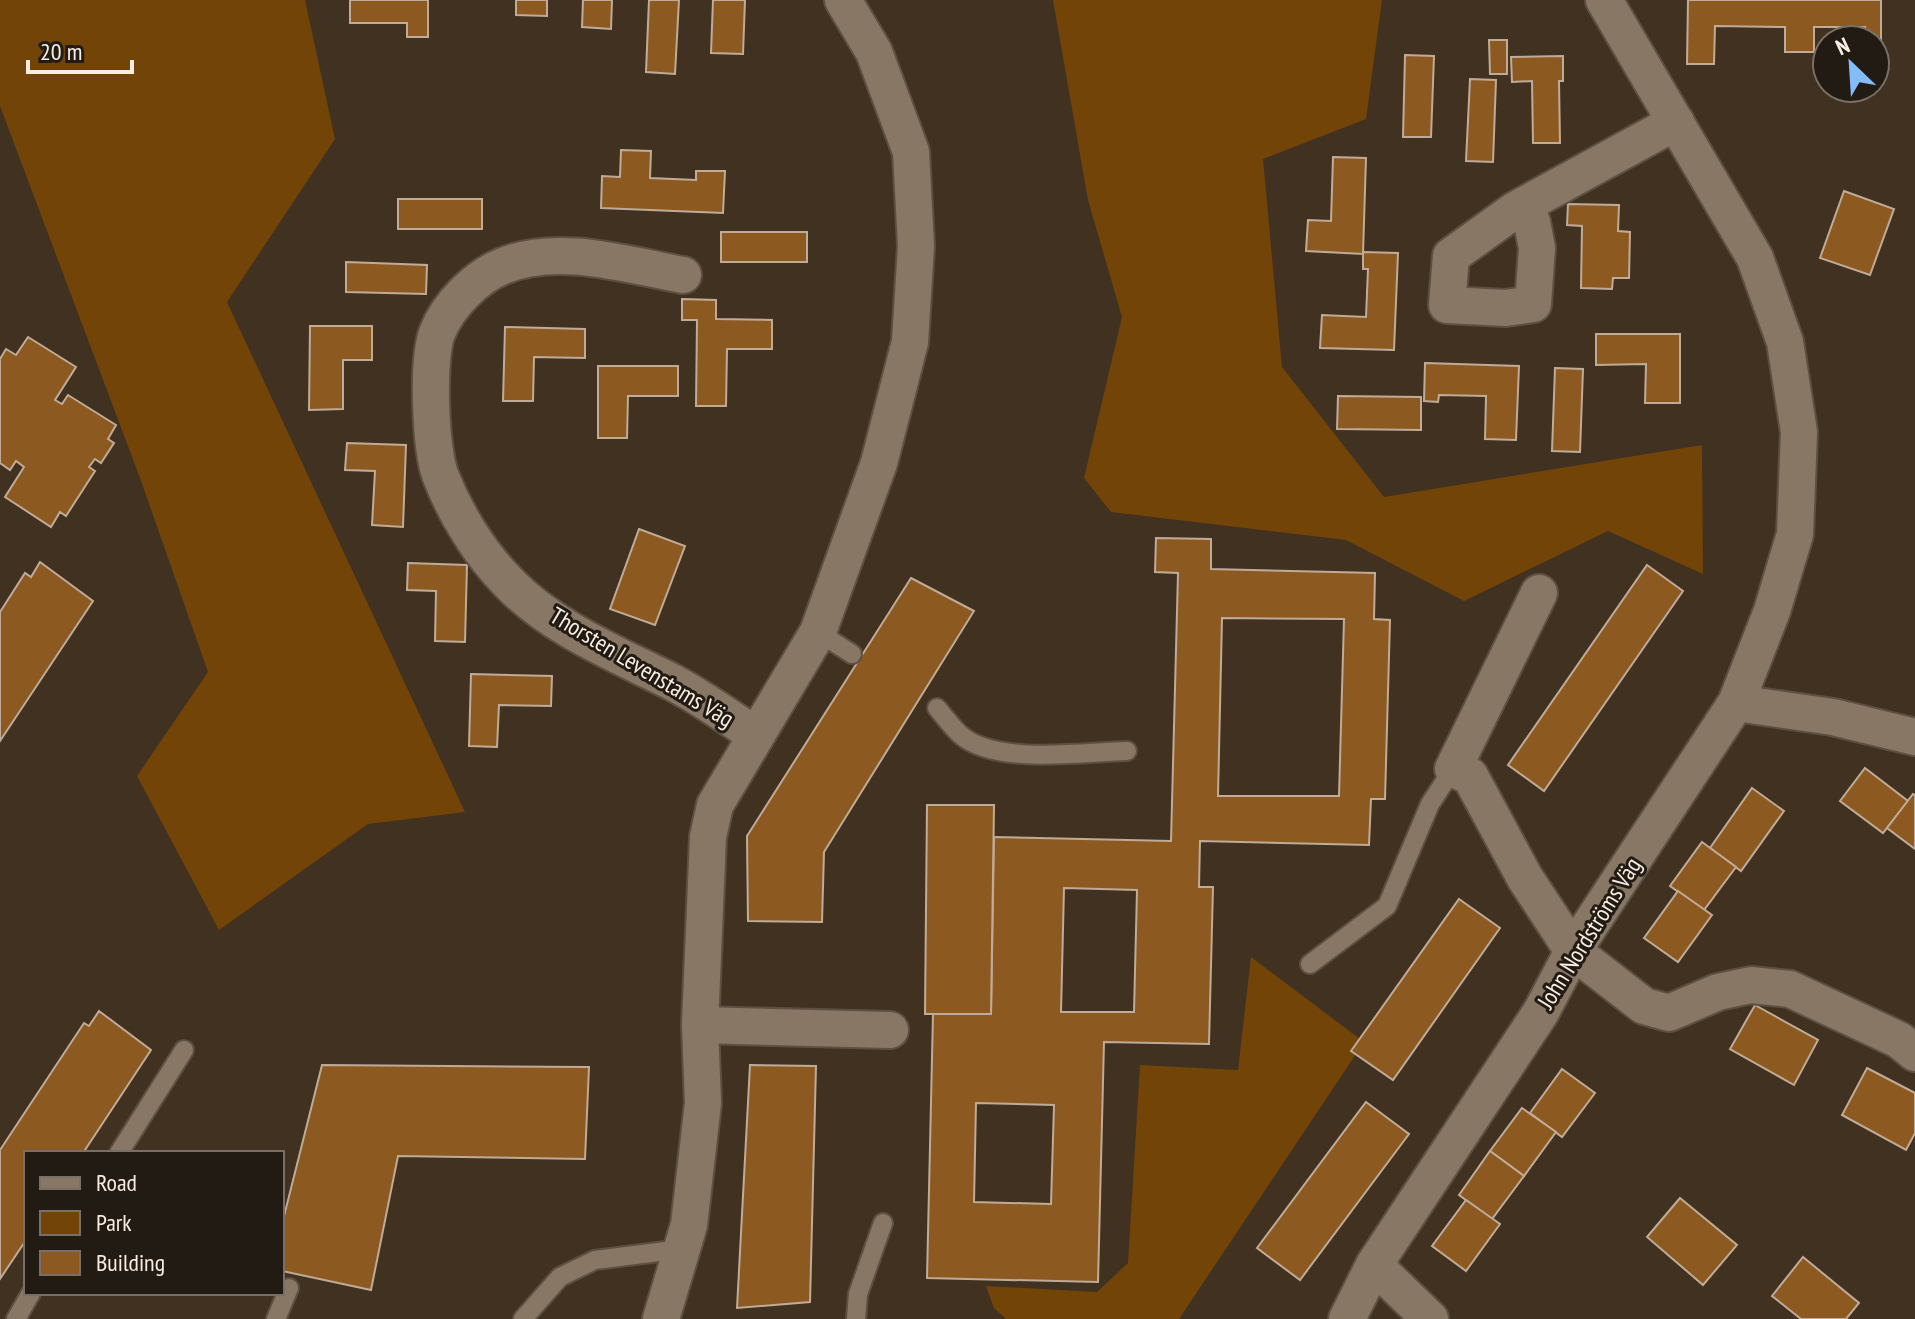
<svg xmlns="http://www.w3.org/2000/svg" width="1915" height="1319" viewBox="0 0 1915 1319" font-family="'PT Sans Narrow',sans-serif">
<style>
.green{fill:#724408}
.building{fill:#8c5a20;stroke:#c0ab98;stroke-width:2;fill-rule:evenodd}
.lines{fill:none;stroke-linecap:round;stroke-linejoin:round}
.service-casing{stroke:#5d5042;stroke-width:22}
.minor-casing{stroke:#5d5042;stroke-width:40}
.service{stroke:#897765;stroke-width:18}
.minor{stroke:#897765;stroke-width:36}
.labels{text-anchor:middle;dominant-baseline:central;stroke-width:6;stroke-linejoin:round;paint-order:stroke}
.street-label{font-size:24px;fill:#f8ede3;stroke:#221b13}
</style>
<rect width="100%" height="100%" fill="#413121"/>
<g class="green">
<polygon points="0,0 305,0 335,139 227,302 465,812 368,824 219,930 137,776 208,672 140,478 0,106"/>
<polygon points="1053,0 1382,0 1366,119 1263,159 1282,367 1384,497 1702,445 1703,574 1608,531 1464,601 1346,540 1111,512 1084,478 1122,317 1088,200"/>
<polygon points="1251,957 1364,1042 1179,1319 1006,1319 994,1308 986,1286 1097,1292 1128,1263 1140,1065 1238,1070"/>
</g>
<g class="building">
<polygon points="350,0 428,0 428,37 407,37 407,23 350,23"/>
<polygon points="516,0 547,0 547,16 516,15"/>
<polygon points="583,0 612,0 611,29 582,27"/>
<polygon points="649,0 679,0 675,74 646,72"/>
<polygon points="713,0 745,0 743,54 711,53"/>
<polygon points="1688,0 1881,0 1881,47 1875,46 1875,40 1865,40 1865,27 1814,27 1814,52 1785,52 1785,27 1715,26 1714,64 1687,64"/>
<polygon points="1489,40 1507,40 1507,74 1490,74"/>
<polygon points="1405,55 1434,56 1431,137 1403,137"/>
<polygon points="1563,56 1563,81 1559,81 1560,143 1533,143 1532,81 1512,82 1511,57"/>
<polygon points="1470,79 1496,80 1493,162 1466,161"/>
<polygon points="621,150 651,151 650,178 696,180 696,171 725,171 723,213 601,208 602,176 620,177"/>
<polygon points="1333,157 1366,158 1363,254 1306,251 1308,220 1331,221"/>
<polygon points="1844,191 1894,209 1870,275 1820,258"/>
<rect x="398" y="199" width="84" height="30"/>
<polygon points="1568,204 1619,205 1618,231 1630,232 1629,278 1613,278 1612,289 1581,288 1582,226 1567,225"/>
<rect x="721" y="232" width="86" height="30"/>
<polygon points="1363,252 1398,253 1394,350 1320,348 1322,315 1366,317 1368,269 1363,269"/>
<polygon points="346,262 427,265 426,294 346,292"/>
<polygon points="682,299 716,300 716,319 772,320 772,349 727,349 726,406 696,406 697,320 682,320"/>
<polygon points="310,326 372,326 372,360 343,360 343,409 309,410"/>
<polygon points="505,327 585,329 585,358 534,357 533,401 503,401"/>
<polygon points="1596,334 1680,334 1680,403 1645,403 1646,364 1596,365"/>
<polygon points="28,337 76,367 55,400 62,404 68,395 116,425 108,439 114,443 101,463 95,459 89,467 95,471 66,516 60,512 51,527 5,497 24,467 16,461 10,470 0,463 0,359 6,349 16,355"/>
<polygon points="1425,363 1519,366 1516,440 1485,439 1486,396 1439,395 1438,402 1424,401"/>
<polygon points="598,366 678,366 678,396 628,396 627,438 598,438"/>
<polygon points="1555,368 1583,369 1580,452 1552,451"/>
<polygon points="1338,396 1421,397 1421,430 1337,429"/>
<polygon points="347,443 406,445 403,527 372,525 375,471 345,470"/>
<polygon points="639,529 685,546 655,625 610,609"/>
<path d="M1156,538L1211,539V569L1375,573L1374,619L1390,620L1385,799H1371L1369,845L1200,841L1199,887H1213L1209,1044L1104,1042L1098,1282L927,1278L933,1014H991L994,837L1171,841L1178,573L1155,572ZM1222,618L1344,619L1339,796H1218ZM1064,888L1137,890L1134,1012H1061ZM976,1103L1054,1105L1051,1204L974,1202Z"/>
<polygon points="40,562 93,601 0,741 0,612 25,573 31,577"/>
<polygon points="408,563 467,565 465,642 435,641 436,591 407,590"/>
<polygon points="1647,565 1683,591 1544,791 1508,765"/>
<polygon points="911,578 974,611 824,852 822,922 748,921 747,836"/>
<polygon points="471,674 552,676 551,706 499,705 497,747 469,746"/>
<polygon points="1865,768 1908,801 1883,833 1840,801"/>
<polygon points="1752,788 1784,811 1741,871 1710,848"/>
<polygon points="1913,794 1915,795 1915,849 1887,828"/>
<polygon points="927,805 994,805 991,1014 925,1014"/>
<polygon points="1702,842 1736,867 1704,910 1670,886"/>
<polygon points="1678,891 1712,915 1678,962 1644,938"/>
<polygon points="1459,899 1500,928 1393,1080 1351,1051"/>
<polygon points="1755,1005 1818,1040 1794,1085 1730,1049"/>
<polygon points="99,1011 151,1050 83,1153 26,1153 26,1240 0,1279 0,1150 84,1023 89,1026"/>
<polygon points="322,1065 589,1067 585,1159 398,1156 371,1290 282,1271 282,1224"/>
<polygon points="750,1065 816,1066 810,1302 737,1308"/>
<polygon points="1867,1068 1915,1093 1915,1133 1906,1150 1842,1115"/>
<polygon points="1562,1069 1595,1093 1562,1137 1530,1113"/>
<polygon points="1366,1102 1409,1134 1300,1280 1257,1248"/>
<polygon points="1522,1108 1556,1132 1524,1176 1490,1151"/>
<polygon points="1490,1151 1524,1176 1492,1219 1459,1195"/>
<polygon points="1680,1198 1737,1245 1703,1285 1647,1237"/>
<polygon points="1466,1200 1500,1224 1466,1271 1432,1246"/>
<polygon points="1803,1257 1859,1303 1846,1319 1801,1319 1772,1296"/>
</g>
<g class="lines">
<defs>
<g id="service">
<polyline points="818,632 852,654"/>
<path d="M937,708C945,717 953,729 962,736C997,765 1083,752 1127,751"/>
<polyline points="1310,964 1387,906 1430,804 1453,769"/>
<polyline points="119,1153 184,1050"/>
<polyline points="16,1319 31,1293"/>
<polyline points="276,1319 289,1288"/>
<polyline points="523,1319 560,1277 595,1260 682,1249"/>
<polyline points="856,1319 858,1294 883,1223"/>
</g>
<g id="minor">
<polyline points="1515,210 1532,222 1537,248 1533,304 1506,308 1447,305 1451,256 1515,210 1676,122"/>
<path d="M683,275C628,265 558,243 503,266C476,277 448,305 437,333C427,360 430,450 441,477C456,515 480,554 509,583C553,629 619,655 674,683C702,698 729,717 755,735"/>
<polyline points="1539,593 1453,769 1470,776 1525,878 1573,951 1644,1006 1669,1013 1718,992 1751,985 1790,989 1899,1040 1915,1053"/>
<polyline points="1736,703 1833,717 1915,737"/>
<polyline points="700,1025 890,1030"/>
<polyline points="1374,1265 1430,1319"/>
<polyline points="661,1319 689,1225 703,1103 700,1025 708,837 715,805 818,632 879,463 910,342 916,246 911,152 874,52 843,0"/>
<polyline points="1347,1319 1374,1265 1541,1012 1573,951 1736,703 1772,611 1795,534 1799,432 1785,342 1755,258 1604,0"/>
</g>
</defs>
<use href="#service" class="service-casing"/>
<use href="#minor" class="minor-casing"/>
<use href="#service" class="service"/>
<use href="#minor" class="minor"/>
</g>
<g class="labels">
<g class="street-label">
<text transform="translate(642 667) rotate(31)">Thorsten Levenstams Väg</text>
<text transform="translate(1589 933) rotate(-58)">John Nordströms Väg</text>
</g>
</g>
<rect x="24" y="1151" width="260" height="144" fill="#221b13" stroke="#786f66" stroke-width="2"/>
<rect x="40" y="1177" width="40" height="12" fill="#897765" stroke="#786f66" stroke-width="2"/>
<text x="96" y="1191" font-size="24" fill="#f8ede3">Road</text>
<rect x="40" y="1211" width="40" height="24" fill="#724408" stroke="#786f66" stroke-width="2"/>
<text x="96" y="1231" font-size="24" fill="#f8ede3">Park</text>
<rect x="40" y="1251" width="40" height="24" fill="#8c5a20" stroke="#786f66" stroke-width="2"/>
<text x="96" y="1271" font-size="24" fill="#f8ede3">Building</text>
<g transform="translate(1851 64) rotate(335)"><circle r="38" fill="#221b13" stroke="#786f66" stroke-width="2"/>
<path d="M0-6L14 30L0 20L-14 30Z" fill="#84bcfb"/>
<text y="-12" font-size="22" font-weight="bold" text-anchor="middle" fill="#f8ede3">N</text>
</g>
<path d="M28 60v12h104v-12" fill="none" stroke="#f8ede3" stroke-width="4"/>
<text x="40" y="60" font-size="24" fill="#f8ede3" stroke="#221b13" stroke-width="6" paint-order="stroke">20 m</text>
</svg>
